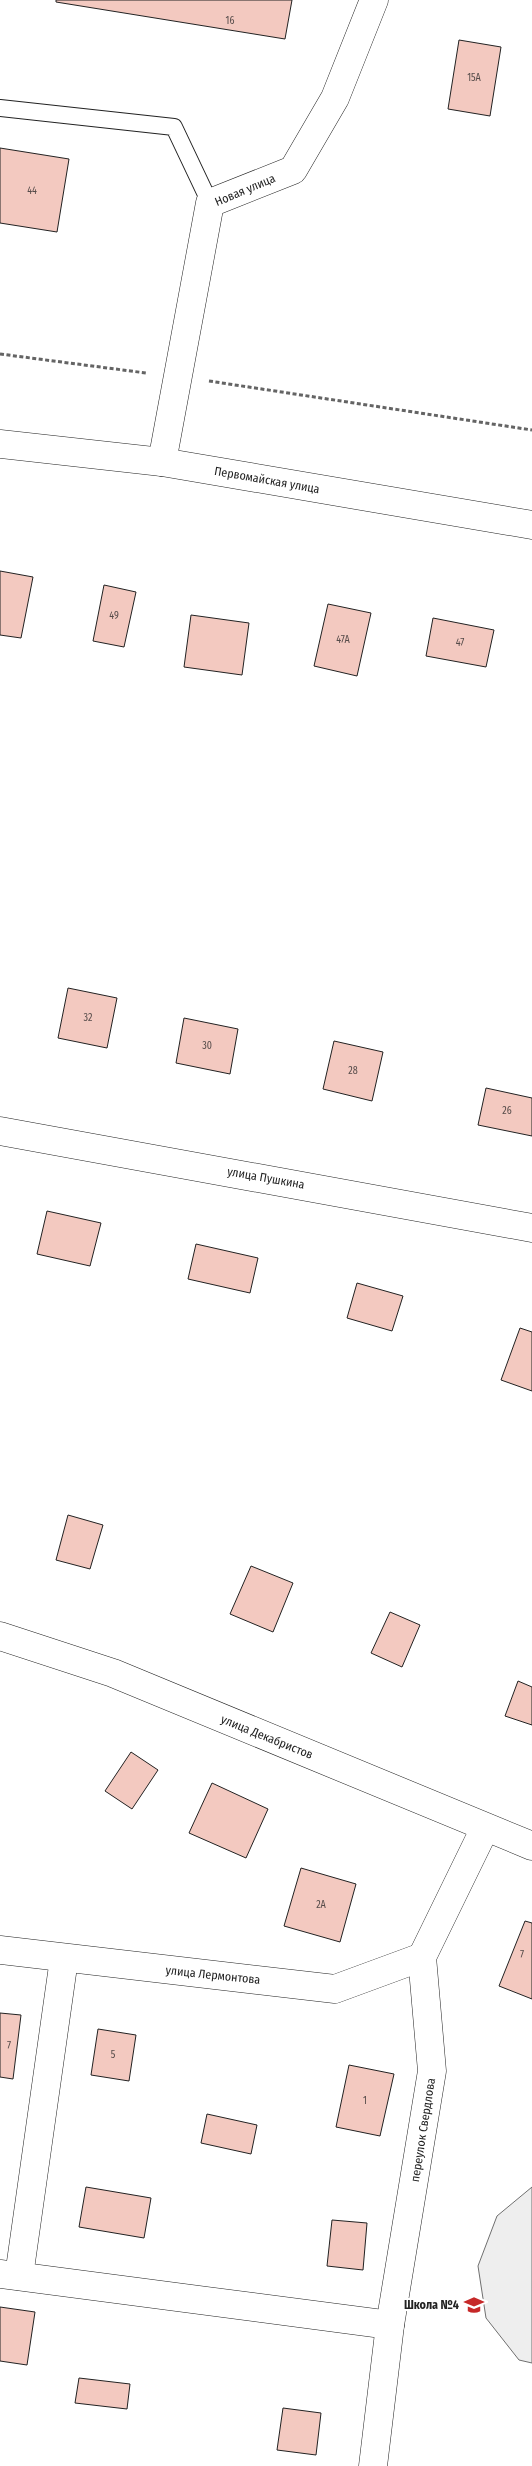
<svg xmlns="http://www.w3.org/2000/svg" width="532" height="2466" viewBox="0 0 532 2466" font-family="'Fira Sans Condensed',sans-serif">
<style>
.green{fill:#eee;stroke:#6f6f6f}
.building{fill:#f3c9c0;stroke:#222}
.lines{fill:none;stroke-linecap:round;stroke-linejoin:round}
.service-casing{stroke:#222;stroke-width:18}
.minor-casing{stroke:#222;stroke-width:29}
.primary-casing{stroke:#222;stroke-width:29}
.path{stroke:#646464;stroke-width:3;stroke-dasharray:4 2.5;stroke-linecap:butt}
.service{stroke:#fff;stroke-width:16}
.minor{stroke:#fff;stroke-width:28}
.primary{stroke:#fff;stroke-width:28}
.labels{text-anchor:middle;dominant-baseline:central;stroke-width:4;stroke-linejoin:round;paint-order:stroke}
.number-label{font-size:10px;fill:#564c4a}
.street-label{font-size:12px;fill:#222;stroke:#fff}
.poi-label{font-size:12px;font-weight:bold;fill:#222;stroke:#fff;text-anchor:end}
</style>
<rect width="100%" height="100%" fill="#fff"/>
<polygon class="green" points="532,2187 532,2363 519,2360 486,2318 478,2266 497,2216"/>
<g class="building">
<polygon points="56,0 292,0 285,39 56,2"/>
<polygon points="459,40 501,47 490,116 448,109"/>
<polygon points="0,148 69,159 57,232 0,223"/>
<polygon points="0,571 33,577 21,638 0,635"/>
<polygon points="104,585 136,592 124,647 93,641"/>
<polygon points="328,604 371,613 357,676 314,666"/>
<polygon points="191,615 249,623 242,675 184,667"/>
<polygon points="433,618 494,630 486,667 426,656"/>
<polygon points="68,988 117,998 107,1048 58,1038"/>
<polygon points="184,1018 238,1029 230,1074 176,1063"/>
<polygon points="334,1041 383,1052 372,1101 323,1089"/>
<polygon points="486,1088 532,1098 532,1136 478,1125"/>
<polygon points="47,1211 101,1223 90,1266 37,1254"/>
<polygon points="196,1244 258,1258 250,1293 188,1279"/>
<polygon points="357,1283 403,1296 392,1331 347,1318"/>
<polygon points="520,1328 532,1332 532,1391 501,1380"/>
<polygon points="68,1515 103,1525 90,1569 56,1560"/>
<polygon points="251,1566 293,1583 273,1632 230,1614"/>
<polygon points="390,1612 420,1625 402,1667 371,1653"/>
<polygon points="518,1681 532,1687 532,1725 505,1716"/>
<polygon points="131,1752 158,1770 132,1809 105,1791"/>
<polygon points="212,1783 268,1809 246,1858 189,1833"/>
<polygon points="301,1868 356,1884 340,1942 284,1926"/>
<polygon points="525,1921 532,1923 532,1999 499,1986"/>
<polygon points="0,2013 21,2015 13,2079 0,2077"/>
<polygon points="98,2029 136,2035 129,2081 91,2075"/>
<polygon points="349,2065 394,2074 380,2136 336,2127"/>
<polygon points="207,2114 257,2125 251,2154 201,2143"/>
<polygon points="86,2187 151,2198 144,2238 79,2227"/>
<polygon points="332,2220 367,2223 363,2270 327,2266"/>
<polygon points="0,2307 35,2312 27,2365 0,2361"/>
<polygon points="79,2378 130,2384 127,2409 75,2403"/>
<polygon points="283,2408 321,2413 316,2455 277,2450"/>
</g>
<g class="lines">
<defs>
<polyline id="service" points="0,108 174,127 210,203"/>
<g id="minor">
<polyline points="162,462 210,203 293,170 335,98 374,0"/>
<polyline points="0,1131 532,1228"/>
<polyline points="0,1636 113,1673 532,1846"/>
<polyline points="0,1950 335,1989 422,1957"/>
<polyline points="0,2274 390,2325"/>
<polyline points="19,2276 64,1959"/>
<polyline points="373,2466 390,2325 432,2071 422,1957 485,1828"/>
</g>
<polyline id="primary" points="0,444 162,462 532,525"/>
</defs>
<use href="#service" class="service-casing"/>
<use href="#minor" class="minor-casing"/>
<use href="#primary" class="primary-casing"/>
<g class="path">
<polyline points="0,354 146,373"/>
<polyline points="209,381 532,430"/>
</g>
<use href="#service" class="service"/>
<use href="#minor" class="minor"/>
<use href="#primary" class="primary"/>
</g>
<defs>
<symbol id="school-bare" viewBox="-9 -9 18 18"><path d="M0-5L7-2L0 1L-7-2ZM-4 1L0 2.5L4 1V4Q0 6-4 4Z" fill="#c62828" stroke="#fff" stroke-width="2.5" paint-order="stroke"/></symbol>
</defs>
<g fill-rule="evenodd">
<use href="#school-bare" x="460" y="2291" width="28" height="28"/>
</g>
<g class="labels">
<g class="number-label">
<text x="230" y="21">16</text>
<text x="474" y="78">15А</text>
<text x="32" y="191">44</text>
<text x="114" y="616">49</text>
<text x="343" y="640">47А</text>
<text x="460" y="643">47</text>
<text x="88" y="1018">32</text>
<text x="207" y="1046">30</text>
<text x="353" y="1071">28</text>
<text x="507" y="1111">26</text>
<text x="321" y="1905">2А</text>
<text x="522" y="1955">7</text>
<text x="9" y="2046">7</text>
<text x="113" y="2055">5</text>
<text x="365" y="2101">1</text>
</g>
<g class="street-label">
<text transform="translate(245 190) rotate(-23)">Новая улица</text>
<text transform="translate(267 480) rotate(10)">Первомайская улица</text>
<text transform="translate(266 1178) rotate(10)">улица Пушкина</text>
<text transform="translate(267 1737) rotate(22)">улица Декабристов</text>
<text transform="translate(213 1975) rotate(6)">улица Лермонтова</text>
<text transform="translate(423 2130) rotate(-81)">переулок Свердлова</text>
</g>
<g class="poi-label">
<text x="459" y="2305">Школа №4</text>
</g>
</g>
</svg>
